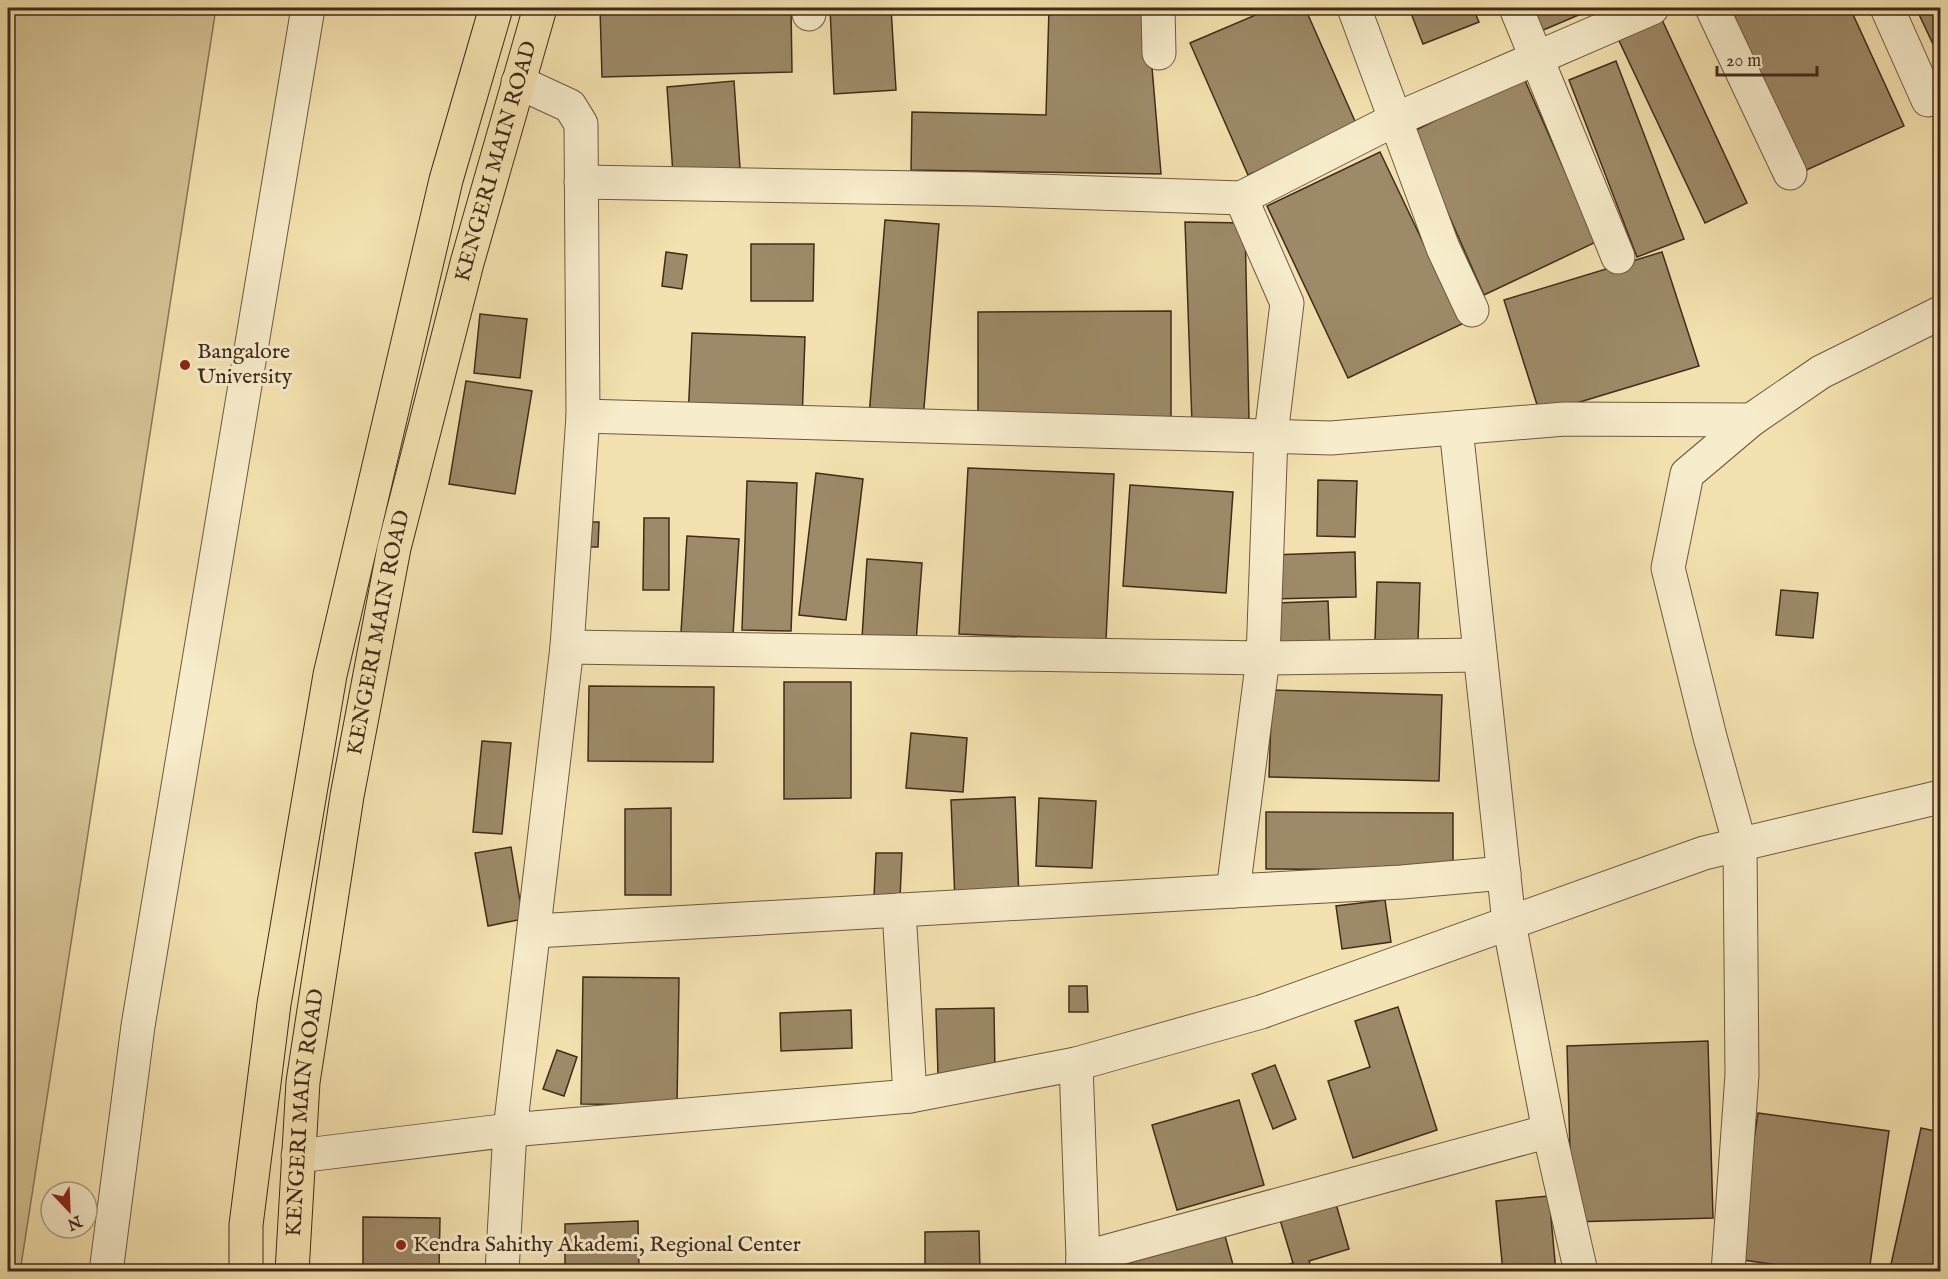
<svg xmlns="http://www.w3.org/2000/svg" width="1948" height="1279" viewBox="0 0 1948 1279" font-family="'IM FELL English',serif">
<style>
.green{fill:#d5c396;stroke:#8a7759;stroke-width:1.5}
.building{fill:#9d8a68;stroke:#402b1c;stroke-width:1.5}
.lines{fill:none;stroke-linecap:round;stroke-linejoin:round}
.minor-casing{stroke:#6d5941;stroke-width:35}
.major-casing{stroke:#402b1c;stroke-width:35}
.minor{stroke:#f7eccb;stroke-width:33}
.major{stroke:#f3e2af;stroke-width:33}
.poi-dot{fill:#8f2418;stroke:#f7eccb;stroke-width:2}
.labels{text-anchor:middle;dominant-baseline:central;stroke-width:6;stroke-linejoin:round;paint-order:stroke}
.street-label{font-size:22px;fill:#402b1c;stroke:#f7eccb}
.poi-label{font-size:22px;fill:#402b1c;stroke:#f7eccb;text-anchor:start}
</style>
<rect width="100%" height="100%" fill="#f3e2af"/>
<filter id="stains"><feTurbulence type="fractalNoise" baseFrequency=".00333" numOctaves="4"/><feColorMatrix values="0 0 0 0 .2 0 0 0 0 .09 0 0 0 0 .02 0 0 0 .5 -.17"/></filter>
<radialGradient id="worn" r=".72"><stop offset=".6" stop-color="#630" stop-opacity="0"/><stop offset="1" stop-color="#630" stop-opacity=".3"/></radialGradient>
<polygon class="green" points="8,8 216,8 20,1272 8,1271"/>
<g class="building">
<polygon points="600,8 791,8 792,72 602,77"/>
<polygon points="830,8 891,8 896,90 834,94"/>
<polygon points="1049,8 1147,8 1161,174 911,170 912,112 1046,115"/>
<polygon points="1272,8 1305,8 1358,128 1248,175 1190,43"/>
<polygon points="1409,8 1473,8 1479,22 1423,44"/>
<polygon points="1531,8 1595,8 1541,31"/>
<polygon points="1728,8 1850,8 1904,126 1802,172"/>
<polygon points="1916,8 1940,8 1940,59"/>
<polygon points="1657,9 1747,203 1705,223 1614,30"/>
<polygon points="1616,61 1684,239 1637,257 1569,80"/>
<polygon points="1523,76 1596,242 1484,295 1412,132"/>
<polygon points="734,81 740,168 673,174 667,87"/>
<polygon points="1380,152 1462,324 1348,378 1267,206"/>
<polygon points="885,220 939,224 923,420 869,416"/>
<polygon points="1185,222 1245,223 1249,419 1192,424"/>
<polygon points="751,244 814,244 813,301 751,301"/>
<polygon points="666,252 687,255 682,289 662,286"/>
<polygon points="1662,252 1699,366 1540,414 1504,300"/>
<polygon points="1171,311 1171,422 978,423 978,312"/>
<polygon points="480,314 527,319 520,378 474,373"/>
<polygon points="692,333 805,337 802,421 688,418"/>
<polygon points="466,381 532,391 515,494 449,484"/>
<polygon points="968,468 1114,474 1106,640 959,634"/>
<polygon points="816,473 863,479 846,620 799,615"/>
<polygon points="1318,480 1357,481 1355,537 1317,536"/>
<polygon points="747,481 797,483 791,631 742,630"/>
<polygon points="1130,485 1233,492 1226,593 1123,586"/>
<polygon points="644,518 669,518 669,590 643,590"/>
<polygon points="581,522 599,522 598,547 581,547"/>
<polygon points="687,536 739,539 733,635 681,632"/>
<polygon points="1355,552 1356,597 1270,599 1269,555"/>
<polygon points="867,559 922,563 916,642 862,638"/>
<polygon points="1377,582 1420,583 1418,641 1375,640"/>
<polygon points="1781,590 1818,593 1813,638 1776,635"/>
<polygon points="1328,601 1330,650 1278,651 1276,603"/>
<polygon points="784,682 851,682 851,798 784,799"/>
<polygon points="589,686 714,687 713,762 588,761"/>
<polygon points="1272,690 1442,695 1439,781 1269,777"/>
<polygon points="911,733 967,738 963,792 906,788"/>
<polygon points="482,741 511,743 502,834 473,832"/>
<polygon points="1015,797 1019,898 955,901 951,800"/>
<polygon points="1039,798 1096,801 1092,868 1036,866"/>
<polygon points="671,808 671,895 625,895 625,809"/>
<polygon points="1266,812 1453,813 1453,870 1266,869"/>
<polygon points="511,847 523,919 488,926 475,853"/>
<polygon points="876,853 902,853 900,898 874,897"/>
<polygon points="1385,900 1391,942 1342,949 1336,906"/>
<polygon points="583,977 679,978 677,1105 581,1104"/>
<polygon points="1069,986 1087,986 1088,1012 1069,1012"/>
<polygon points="1398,1007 1437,1130 1353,1158 1328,1081 1370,1067 1355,1021"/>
<polygon points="994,1008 995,1073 938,1074 936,1009"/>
<polygon points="851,1010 852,1048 781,1051 780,1013"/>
<polygon points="1708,1041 1713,1218 1572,1222 1567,1046"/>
<polygon points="557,1050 577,1057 564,1096 543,1089"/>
<polygon points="1275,1065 1296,1119 1273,1129 1252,1074"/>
<polygon points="1239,1100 1264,1185 1177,1210 1152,1125"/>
<polygon points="1758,1113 1889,1131 1869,1272 1828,1272 1736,1259"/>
<polygon points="1921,1128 1940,1132 1940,1272 1900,1272 1890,1269"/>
<polygon points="1549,1196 1556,1272 1503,1272 1496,1201"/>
<polygon points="1334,1197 1349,1249 1309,1261 1313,1272 1265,1272 1293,1263 1278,1213"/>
<polygon points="363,1217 440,1218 439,1272 363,1272"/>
<polygon points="638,1221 639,1272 565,1272 565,1224"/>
<polygon points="979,1231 980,1272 925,1272 925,1232"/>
<polygon points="1225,1236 1235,1272 1131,1272 1128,1263"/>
</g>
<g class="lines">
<defs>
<g id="minor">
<polyline points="808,8 809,14"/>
<polyline points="1158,8 1159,53"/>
<polyline points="1354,8 1443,248 1472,310"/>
<polyline points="1516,8 1618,257"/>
<polyline points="1712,8 1790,173"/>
<polyline points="1887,8 1928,100"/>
<polyline points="518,82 570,106 581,124 583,416 567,647 510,1130 910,1096 1076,1064 1261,1012 1704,853 1940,797"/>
<polyline points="581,182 980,189 1241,198 1394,120 1652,8"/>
<polyline points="1241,198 1287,303 1271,435 1263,658 1233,891 1402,882 1504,873"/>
<polyline points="583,416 1331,438 1565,419 1751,420"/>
<polyline points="1456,428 1509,923 1549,1131 1581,1272"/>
<polyline points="567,647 1263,658 1480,655"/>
<polyline points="899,910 910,1096"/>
<polyline points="535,931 1233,891"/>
<polyline points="1076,1064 1083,1258"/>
<polyline points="298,1156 510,1130 502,1272"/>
<polyline points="106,1272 138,1026 308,8"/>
<polyline points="1082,1272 1083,1258 1549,1131"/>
<polyline points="1728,1272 1742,1075 1740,845 1710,737 1668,568 1687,474 1751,420 1821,372 1940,313"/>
</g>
<g id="major">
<polyline points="246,1272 246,1225 274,1004 330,675 446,180 496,8"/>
<path id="s1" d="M292,1272L303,1082L347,796L394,548L467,263L540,8"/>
</g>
</defs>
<use href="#minor" class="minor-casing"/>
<use href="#major" class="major-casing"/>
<use href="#minor" class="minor"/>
<use href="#major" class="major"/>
</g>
<g class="poi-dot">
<circle cx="185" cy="365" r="6"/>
<circle cx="401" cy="1245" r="6"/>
</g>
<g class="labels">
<g class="street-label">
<text stroke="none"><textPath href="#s1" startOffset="1132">KENGERI MAIN ROAD</textPath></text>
<text stroke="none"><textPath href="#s1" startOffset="646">KENGERI MAIN ROAD</textPath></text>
<text stroke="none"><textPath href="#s1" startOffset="160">KENGERI MAIN ROAD</textPath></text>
</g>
<g class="poi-label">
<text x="197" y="352">Bangalore<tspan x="197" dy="25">University</tspan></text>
<text x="413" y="1245">Kendra Sahithy Akademi, Regional Center</text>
</g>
</g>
<rect width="1948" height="1279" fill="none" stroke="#f3e2af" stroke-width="30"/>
<rect x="9" y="9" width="1930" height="1261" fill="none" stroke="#402b1c" stroke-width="3"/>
<rect x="15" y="15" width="1918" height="1249" fill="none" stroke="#402b1c" stroke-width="1.5"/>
<g transform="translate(69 1210) rotate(157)"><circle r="28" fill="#f7eccb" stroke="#ae9f85" stroke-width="1.5"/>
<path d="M0-4.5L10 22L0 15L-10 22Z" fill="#8f2418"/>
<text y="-9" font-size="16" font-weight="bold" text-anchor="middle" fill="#402b1c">N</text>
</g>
<path d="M1717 66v9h100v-9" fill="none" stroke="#402b1c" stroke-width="3"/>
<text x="1726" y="66" font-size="18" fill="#402b1c" stroke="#f7eccb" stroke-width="4.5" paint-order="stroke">20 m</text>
<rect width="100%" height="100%" filter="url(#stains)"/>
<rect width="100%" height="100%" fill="url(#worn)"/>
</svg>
